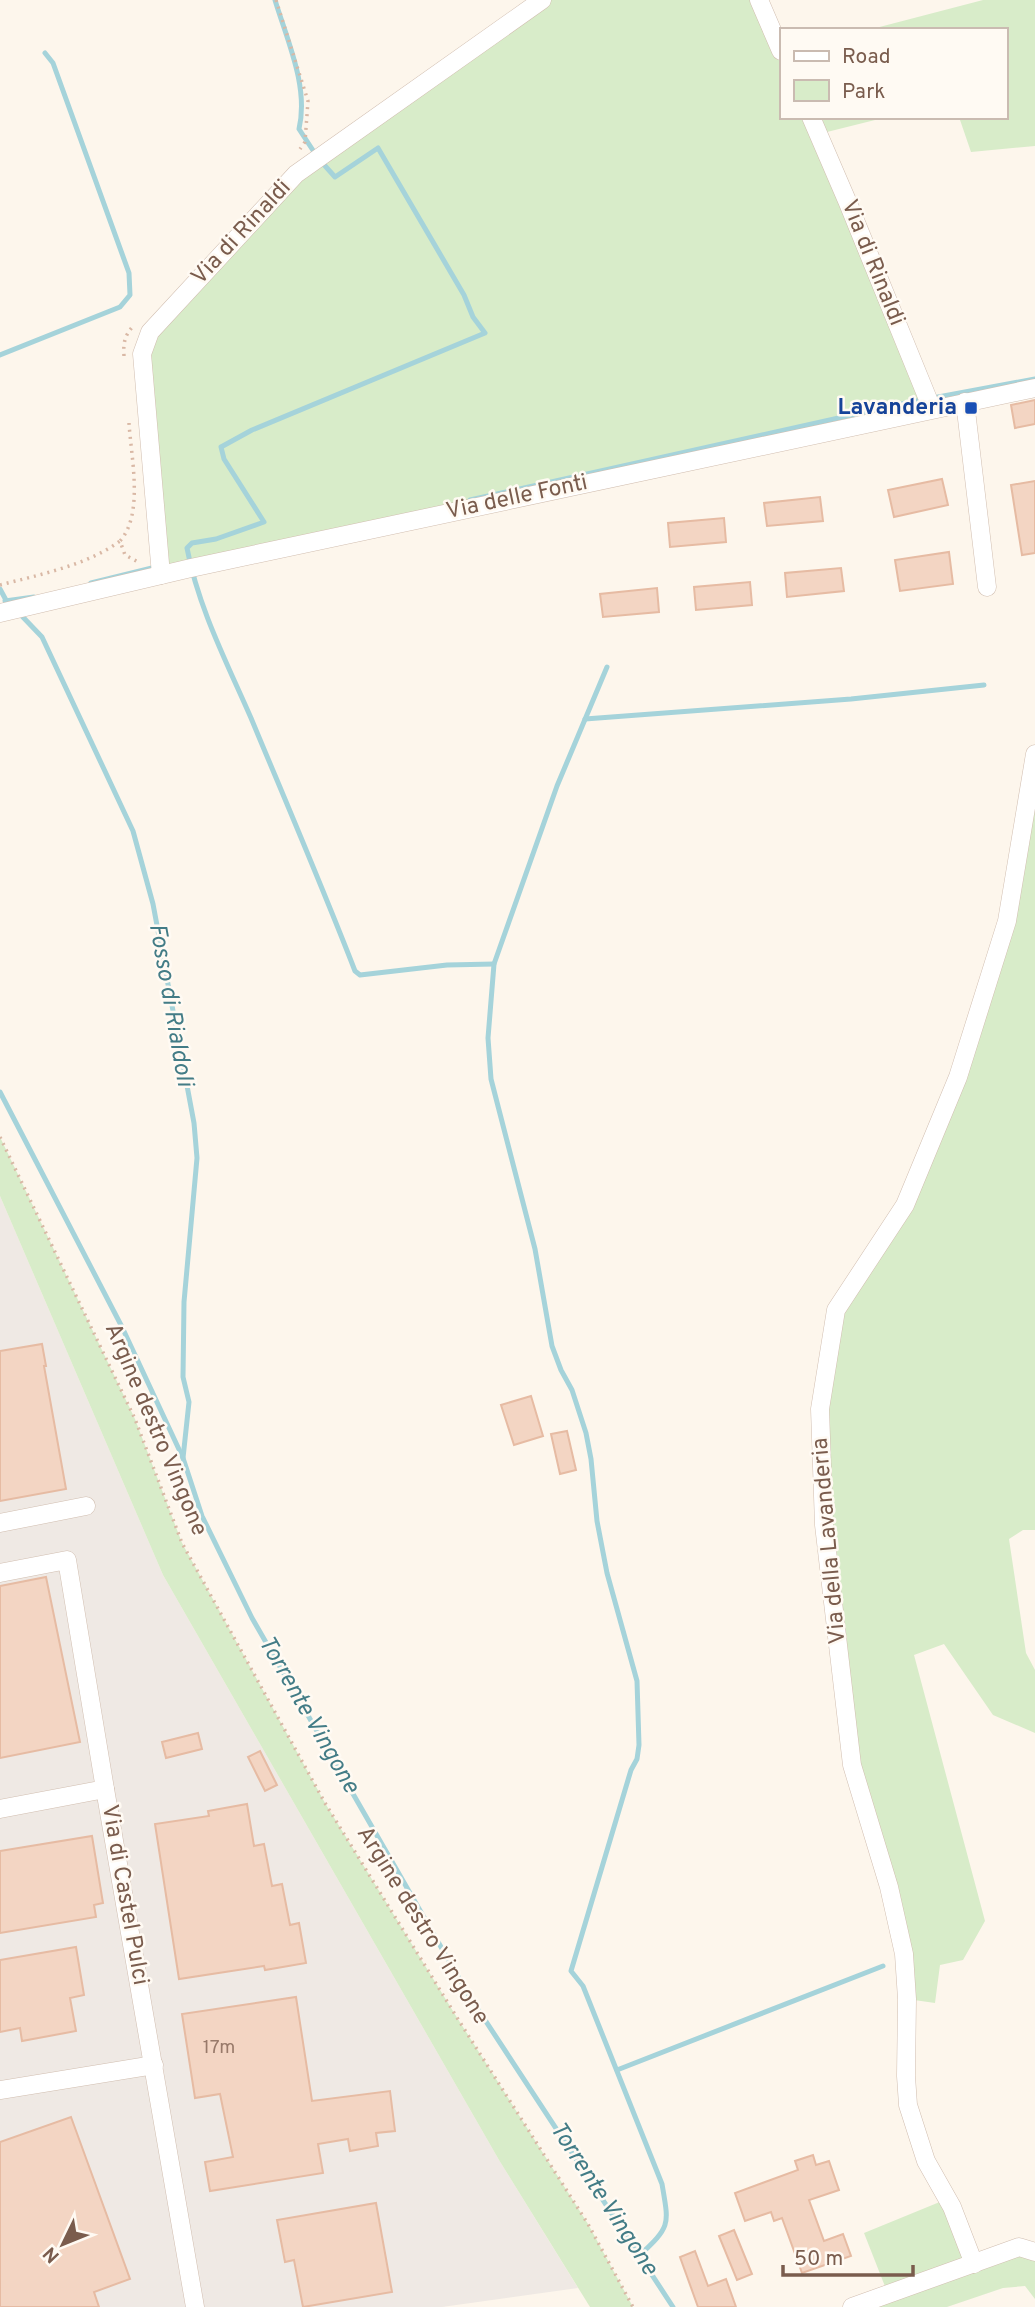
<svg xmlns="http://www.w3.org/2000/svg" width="1035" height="2307" viewBox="0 0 1035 2307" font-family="Overpass,sans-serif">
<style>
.industrial{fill:#efe9e4}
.green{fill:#d8ecc9}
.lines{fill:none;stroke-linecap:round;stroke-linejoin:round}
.stream{stroke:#a5d3da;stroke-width:5}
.building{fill:#f3d5c3;stroke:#e6bba3;stroke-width:2}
.minor-casing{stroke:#d1beb0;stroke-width:19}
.path{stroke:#d9b8a5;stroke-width:3.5;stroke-dasharray:2 5;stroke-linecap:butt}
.minor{stroke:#fff;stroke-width:18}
.transit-dot{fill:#1a4fb4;stroke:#fffaf3;stroke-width:2.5}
.labels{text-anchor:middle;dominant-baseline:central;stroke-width:5;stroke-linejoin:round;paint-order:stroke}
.number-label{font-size:19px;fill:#987a6a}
.street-label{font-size:23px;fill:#7a5c4d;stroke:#fffaf3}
.transit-label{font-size:23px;font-weight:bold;fill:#164399;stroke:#fffaf3;text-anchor:end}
.water-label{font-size:24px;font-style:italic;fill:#437c86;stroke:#fffaf3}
</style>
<rect width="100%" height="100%" fill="#fdf6ec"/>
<polygon class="industrial" points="0,1196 163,1575 499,2160 578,2288 442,2307 0,2307"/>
<g class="green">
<polygon points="542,0 759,0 781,50 781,117 887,117 819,134 932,409 161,575 142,354 296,174"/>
<polygon points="983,0 1035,0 1035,146 971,152 959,117 1005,117 1005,30 868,30"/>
<polygon points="1035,754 1035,1530 1023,1530 1009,1539 1026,1653 1035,1670 1035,1733 993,1715 944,1644 914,1655 985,1921 963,1960 940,1965 935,2003 907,1999 852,1765 820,1409 836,1310 905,1205 1007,921"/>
<polygon points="0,1137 135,1419 182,1543 325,1803 456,2016 588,2224 633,2307 590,2307 499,2160 163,1575 0,1196"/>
<polygon points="947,2199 974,2263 1035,2252 1035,2299 1025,2286 1003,2288 947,2307 852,2307 888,2294 864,2233"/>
</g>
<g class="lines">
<g class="stream">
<path d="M275,0C287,40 309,87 299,129L318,158L335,177L378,148L464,295L473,317L485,333L252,430L221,447L224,459L264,522L216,539L192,543L187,548C198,607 227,663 251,718C286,802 322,886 355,971L360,975L447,965L494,964"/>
<polyline points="0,355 120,307 130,295 129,273 53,63 45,53"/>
<polyline points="470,500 906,403 1035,379"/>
<polyline points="91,583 156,567"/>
<polyline points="0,589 7,602"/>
<polyline points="5,601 34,597"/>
<polyline points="19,613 42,637 133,831 153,904 194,1123 197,1158 184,1302 183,1377 189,1402 183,1458"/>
<path d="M607,667L557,786L494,964L488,1038L491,1079L535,1249L552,1346L561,1370L572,1390L586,1433L591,1459L597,1521L607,1573L637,1681L639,1745L637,1759L631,1770L571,1971L583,1986L662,2184C669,2225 671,2226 640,2255"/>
<polyline points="585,719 851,699 984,685"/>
<polyline points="0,1092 122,1327 183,1458 202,1516 252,1618 468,1994 673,2307"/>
<polyline points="617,2070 883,1966"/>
</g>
</g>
<g class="building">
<polygon points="1035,400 1035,424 1015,428 1011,405"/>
<polygon points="942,479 948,505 894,517 888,490"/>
<polygon points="1035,481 1035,553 1022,555 1011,485"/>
<polygon points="820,497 823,521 767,526 764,503"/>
<polygon points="724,518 726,542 670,547 668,523"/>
<polygon points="949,552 953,584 900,591 895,560"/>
<polygon points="841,568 844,591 787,597 785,573"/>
<polygon points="750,582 752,605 696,610 694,587"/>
<polygon points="657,588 659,612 603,617 600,594"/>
<polygon points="42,1344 46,1366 44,1366 66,1489 0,1501 0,1351"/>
<polygon points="531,1396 543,1436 514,1445 501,1405"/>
<polygon points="567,1431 576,1470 560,1474 551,1434"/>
<polygon points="46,1577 80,1742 0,1758 0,1586"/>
<polygon points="198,1733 202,1749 166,1758 162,1742"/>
<polygon points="260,1751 277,1785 265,1791 248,1757"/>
<polygon points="247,1804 254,1846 264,1844 272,1886 282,1884 290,1925 299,1923 306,1963 265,1970 264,1966 179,1979 155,1824 209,1816 208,1811"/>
<polygon points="92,1836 103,1903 94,1905 96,1917 0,1933 0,1851"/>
<polygon points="76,1947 84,1995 70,1998 76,2031 22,2041 20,2028 0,2032 0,1960"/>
<polygon points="296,1997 312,2101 390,2091 395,2131 376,2133 378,2146 350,2151 348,2139 318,2144 323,2173 210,2191 205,2162 233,2157 220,2094 195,2098 182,2014"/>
<polygon points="71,2117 130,2279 94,2292 99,2307 0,2307 0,2142"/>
<polygon points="813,2155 816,2165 829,2161 839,2190 809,2200 824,2241 843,2234 851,2256 802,2273 782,2218 774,2221 771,2212 745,2221 735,2193 798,2170 795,2161"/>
<polygon points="376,2203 392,2292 303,2307 294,2260 285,2262 277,2220"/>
<polygon points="734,2230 752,2274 737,2280 719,2236"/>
<polygon points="695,2251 708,2286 726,2279 736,2307 698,2307 680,2257"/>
</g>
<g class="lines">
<defs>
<g id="minor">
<polyline points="759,0 781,51"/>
<polyline points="811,117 848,203 932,409"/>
<polyline points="965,402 987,587"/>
<polyline points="161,575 142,354 150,332 296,174 542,0"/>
<polyline points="0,613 191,568 1035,388"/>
<polyline points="0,1523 86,1506"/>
<polyline points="0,1573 67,1560 105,1789"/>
<polyline points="0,1809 105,1789 195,2307"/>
<polyline points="0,2090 154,2065"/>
<polyline points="974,2264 952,2207 926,2161 908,2105 906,2076 907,1999 904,1954 889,1887 852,1765 824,1525 820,1409 836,1310 905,1205 958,1077 1007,921 1035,754"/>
<polyline points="852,2307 1019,2247 1035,2252"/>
</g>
</defs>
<use href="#minor" class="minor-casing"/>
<g class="path">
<polyline points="276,0 308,101 305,142 300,149"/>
<path d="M124,356C123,342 125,335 134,325"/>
<path d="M129,423C131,457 144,514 120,541L125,555L140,563"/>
<path d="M0,585C38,575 88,565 120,541"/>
<polyline points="0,1137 135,1419 182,1543 325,1803 456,2016 588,2224 633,2307"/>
</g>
<use href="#minor" class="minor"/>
</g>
<rect class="transit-dot" x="964" y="401" width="14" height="14" rx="3.5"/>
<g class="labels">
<g class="number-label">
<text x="219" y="2048">17m</text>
</g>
<g class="street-label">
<text transform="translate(242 233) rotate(-47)">Via di Rinaldi</text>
<text transform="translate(872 263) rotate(68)">Via di Rinaldi</text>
<text transform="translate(517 498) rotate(-12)">Via delle Fonti</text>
<text transform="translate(155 1430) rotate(67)">Argine destro Vingone</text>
<text transform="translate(830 1541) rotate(-95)">Via della Lavanderia</text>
<text transform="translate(124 1895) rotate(80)">Via di Castel Pulci</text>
<text transform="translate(422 1926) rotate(58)">Argine destro Vingone</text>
</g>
<g class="transit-label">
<text x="957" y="408">Lavanderia</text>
</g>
<g class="water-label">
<text transform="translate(170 1005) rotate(80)">Fosso di Rialdoli</text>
<text transform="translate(308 1715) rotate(60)">Torrente Vingone</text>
<text transform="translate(603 2199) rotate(57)">Torrente Vingone</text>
</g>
</g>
<rect x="780" y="28" width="228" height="91" fill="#fffaf3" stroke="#cabbb1" stroke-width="2"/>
<rect x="794" y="51" width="35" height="10" fill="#ffffff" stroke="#cabbb1" stroke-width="2"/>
<text x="842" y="63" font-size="21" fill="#7a5c4d">Road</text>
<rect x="794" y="80" width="35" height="21" fill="#d8ecc9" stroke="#cabbb1" stroke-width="2"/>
<text x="842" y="98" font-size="21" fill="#7a5c4d">Park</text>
<g transform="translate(63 2244) rotate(227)" stroke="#fffaf3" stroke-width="5" paint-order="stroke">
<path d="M0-5L12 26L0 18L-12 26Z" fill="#7a5c4d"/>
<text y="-10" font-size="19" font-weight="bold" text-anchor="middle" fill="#7a5c4d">N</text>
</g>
<path d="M783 2265v10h130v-10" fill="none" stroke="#7a5c4d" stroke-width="3.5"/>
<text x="794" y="2265" font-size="21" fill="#7a5c4d" stroke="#fffaf3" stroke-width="5" paint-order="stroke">50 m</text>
</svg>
